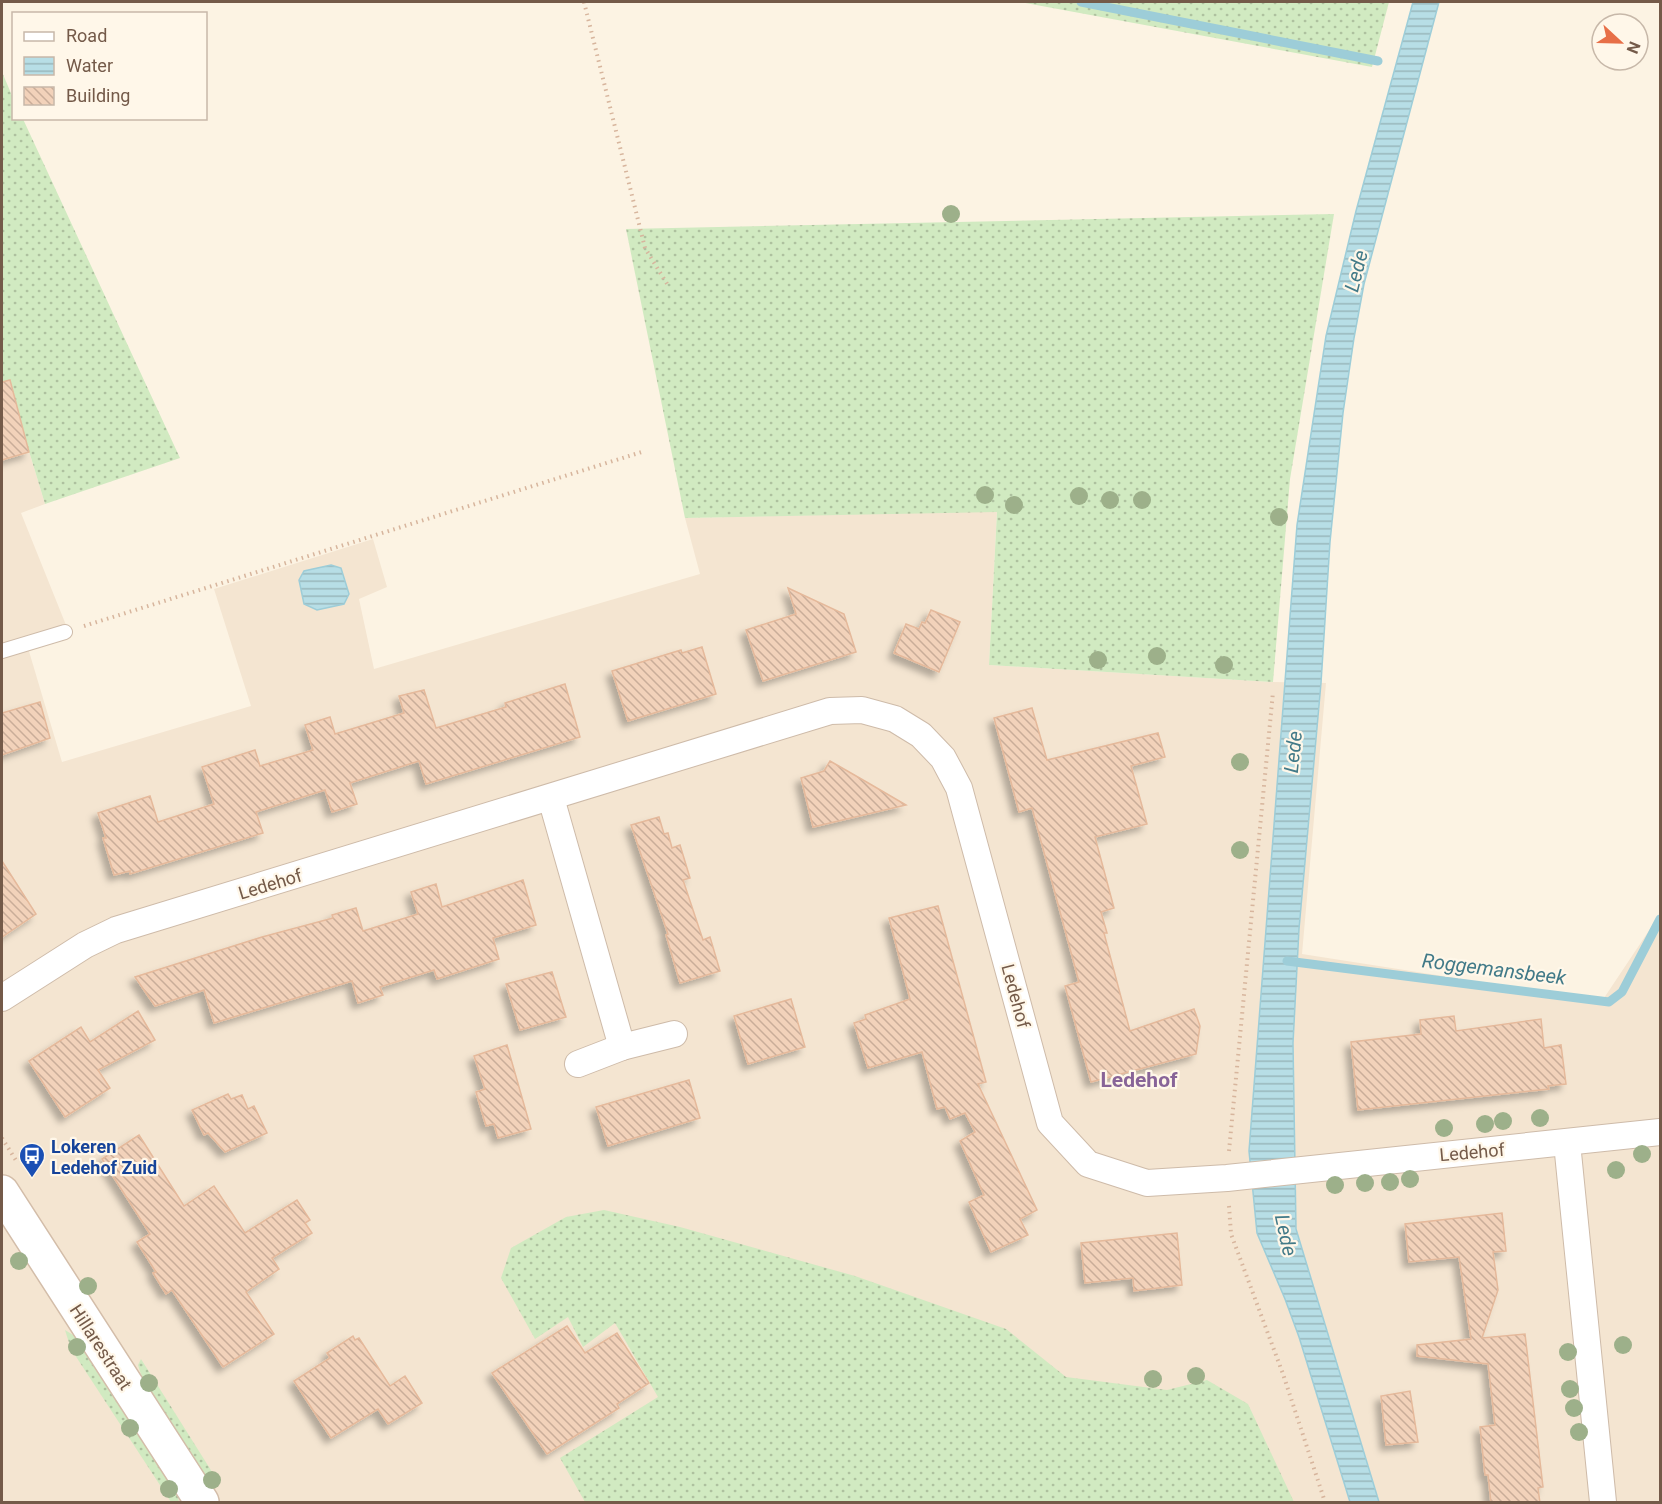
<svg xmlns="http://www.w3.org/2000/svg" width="1662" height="1504" viewBox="0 0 1662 1504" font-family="Roboto,sans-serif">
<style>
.residential{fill:#f4e5d1}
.grass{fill:url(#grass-dots)}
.water{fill:url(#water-rules);stroke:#9dcdd8;stroke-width:1.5}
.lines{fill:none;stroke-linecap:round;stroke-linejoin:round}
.stream{stroke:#9dcdd8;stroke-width:9}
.building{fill:url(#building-back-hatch);stroke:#e5b99b;stroke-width:1.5;filter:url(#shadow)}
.service-casing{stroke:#cebba9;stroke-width:16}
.minor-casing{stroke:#cebba9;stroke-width:28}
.secondary-casing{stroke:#d3bda9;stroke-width:36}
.path{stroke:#d7b59d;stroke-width:4;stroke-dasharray:1.5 4.5;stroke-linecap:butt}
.service{stroke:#fff;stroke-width:14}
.minor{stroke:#fff;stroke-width:26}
.secondary{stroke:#fff;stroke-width:33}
.tree{fill:#9db08a}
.labels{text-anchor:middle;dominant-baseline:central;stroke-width:4.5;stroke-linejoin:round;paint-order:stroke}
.street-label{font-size:18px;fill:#745a49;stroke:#fff7e9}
.transit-label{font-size:18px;font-weight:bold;fill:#164399;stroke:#fff7e9;text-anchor:start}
.water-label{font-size:20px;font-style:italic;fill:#427a88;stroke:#fff7e9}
.quarter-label{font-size:21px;font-weight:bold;fill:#886498;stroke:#fff7e9}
</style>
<defs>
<pattern id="grass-dots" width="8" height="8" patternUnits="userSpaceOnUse" patternTransform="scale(1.5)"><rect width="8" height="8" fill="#d1eac1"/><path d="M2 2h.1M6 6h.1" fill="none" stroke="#aec19f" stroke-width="1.8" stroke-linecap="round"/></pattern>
<pattern id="water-rules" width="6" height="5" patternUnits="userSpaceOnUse" patternTransform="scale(1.5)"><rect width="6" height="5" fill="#b7dee6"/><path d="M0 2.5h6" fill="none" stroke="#99b7bc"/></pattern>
<pattern id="building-back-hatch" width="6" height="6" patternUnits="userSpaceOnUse" patternTransform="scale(1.5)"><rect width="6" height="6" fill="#f2d2ba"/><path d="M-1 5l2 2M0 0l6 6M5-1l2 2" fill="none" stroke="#c9ad99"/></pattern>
<filter id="shadow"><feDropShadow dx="-5.5" dy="5.5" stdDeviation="3" flood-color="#0004"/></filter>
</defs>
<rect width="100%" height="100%" fill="#fcf3e3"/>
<polygon class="residential" points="19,418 45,504 21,513 70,635 28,648 62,762 251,706 214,589 373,539 387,587 359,599 374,669 700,574 685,518 997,511 989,665 1273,682 1326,683 1302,954 1602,1001 1660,914 1660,1502 2,1502 2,423"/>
<g class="grass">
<polygon points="1020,2 1389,2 1372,67"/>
<polygon points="2,72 13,98 14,118 23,119 180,458 45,504 19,418 2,423"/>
<polygon points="1334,214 1290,479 1273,682 989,665 997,512 685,518 626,229"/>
<polygon points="604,1210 680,1227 855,1276 1006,1329 1066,1377 1167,1390 1207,1380 1248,1404 1294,1502 585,1502 560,1458 658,1397 615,1323 583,1347 568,1317 535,1339 501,1278 511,1248 566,1217"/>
<polygon points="65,1330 78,1338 176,1489 179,1502 171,1502 71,1349"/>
<polygon points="141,1359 219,1483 211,1489 144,1384 138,1365"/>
</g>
<g class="water">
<polygon points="1413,2 1439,2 1364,284 1354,338 1343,413 1330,542 1321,683 1299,929 1293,1043 1296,1229 1379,1502 1350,1502 1299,1337 1285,1299 1257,1233 1249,1151 1297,525 1326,336 1356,211"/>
<polygon points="331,565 341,568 349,594 344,604 317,610 304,604 299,580 304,571"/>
</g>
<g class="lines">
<g class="stream">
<polyline points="1081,2 1378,61"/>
<polyline points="1287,961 1609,1002 1622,992 1660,919"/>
</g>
</g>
<g class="building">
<polygon points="10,380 29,452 2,460 2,382"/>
<polygon points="788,588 844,614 856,652 763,681 746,630 796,614"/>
<polygon points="931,610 960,622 939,672 894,653 906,624 919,629 922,622 925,623"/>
<polygon points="702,647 716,694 628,721 612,671 681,650 682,653"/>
<polygon points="565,684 580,737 426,784 419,761 350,783 357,804 332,812 325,790 256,812 263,833 130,874 130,871 114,875 103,838 106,838 98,813 150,796 158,822 214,804 202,767 255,750 260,766 313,750 305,725 330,717 335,734 404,713 399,696 424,690 436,728 506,707 505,703"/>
<polygon points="40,702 50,738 2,755 2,713"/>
<polygon points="1032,708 1047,760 1158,733 1165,757 1131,766 1147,824 1095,837 1114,908 1101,912 1107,933 1104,933 1130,1031 1194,1009 1200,1026 1196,1054 1091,1082 1065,986 1079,982 1032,808 1019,812 994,718"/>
<polygon points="830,761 870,784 906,805 813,827 801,778 824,771"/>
<polygon points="659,817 664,834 668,833 672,848 680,845 690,878 683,880 703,940 710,937 720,971 680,983 666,935 668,934 631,825"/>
<polygon points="2,861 36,914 2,937"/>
<polygon points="523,880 536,925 493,938 499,959 437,979 434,970 380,987 383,995 358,1003 352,981 214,1023 204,990 155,1006 135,977 262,937 333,918 332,915 356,908 363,931 418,914 411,892 436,884 442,907"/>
<polygon points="938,906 986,1082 978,1084 1037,1210 1020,1219 1028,1235 991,1252 969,1202 984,1195 960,1141 975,1132 965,1113 950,1119 945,1107 937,1109 922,1052 868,1068 854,1023 866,1019 865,1015 910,999 889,918"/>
<polygon points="552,972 566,1017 520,1030 506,984"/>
<polygon points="791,999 805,1047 748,1064 734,1016"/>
<polygon points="138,1011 155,1040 98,1070 110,1088 65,1117 29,1061 81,1027 90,1042"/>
<polygon points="1454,1016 1456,1031 1541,1019 1544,1048 1561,1045 1566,1084 1548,1086 1549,1089 1358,1110 1351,1042 1421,1034 1420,1020"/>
<polygon points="507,1045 531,1129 498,1138 494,1124 486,1126 476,1092 485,1089 474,1056"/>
<polygon points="689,1080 700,1118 608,1146 596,1107"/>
<polygon points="228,1094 231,1099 242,1095 248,1109 254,1106 267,1133 225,1152 208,1133 204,1135 192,1110"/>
<polygon points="139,1135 184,1206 214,1186 245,1233 297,1200 310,1220 305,1223 312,1233 272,1258 279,1269 246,1292 274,1334 223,1367 172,1290 166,1294 153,1273 156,1272 137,1242 150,1234 102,1159"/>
<polygon points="1502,1213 1506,1251 1493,1252 1498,1290 1482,1338 1525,1334 1543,1487 1538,1488 1540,1503 1491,1503 1488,1475 1485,1475 1480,1427 1495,1425 1488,1364 1417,1356 1417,1345 1471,1339 1459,1257 1409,1262 1405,1224"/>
<polygon points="1177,1233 1182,1285 1134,1291 1133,1278 1085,1283 1081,1243"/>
<polygon points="567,1326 585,1353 617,1333 649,1383 617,1404 619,1408 547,1454 492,1373"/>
<polygon points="353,1336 355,1340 359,1338 390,1386 405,1376 422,1403 388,1424 378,1409 331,1438 294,1381 330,1358 327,1353"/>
<polygon points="1410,1391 1418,1442 1386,1445 1381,1396"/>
</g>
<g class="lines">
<defs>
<polyline id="service" points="2,651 65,632"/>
<g id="minor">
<polyline points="551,798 622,1047"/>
<polyline points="2,998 85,945 116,930 830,711 862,710 895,719 921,735 943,758 959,788 1050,1123 1088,1164 1147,1183 1227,1178 1660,1132"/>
<polyline points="578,1064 622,1047 674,1034"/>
<polyline points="1567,1143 1603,1502"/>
</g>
<polyline id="secondary" points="2,1192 202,1502"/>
</defs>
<use href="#service" class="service-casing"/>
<use href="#minor" class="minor-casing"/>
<use href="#secondary" class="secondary-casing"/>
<g class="path">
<polyline points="584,2 645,248 669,287"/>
<polyline points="84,626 645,451"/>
<polyline points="2,1138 17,1162"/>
<polyline points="1229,1151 1273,692"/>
<polyline points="1229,1206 1231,1234 1283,1374 1325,1502"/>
</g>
<use href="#service" class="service"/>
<use href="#minor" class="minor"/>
<use href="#secondary" class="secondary"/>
</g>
<g class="tree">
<circle cx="951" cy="214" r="9"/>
<circle cx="985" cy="495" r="9"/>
<circle cx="1079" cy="496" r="9"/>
<circle cx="1110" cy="500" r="9"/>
<circle cx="1142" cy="500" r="9"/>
<circle cx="1014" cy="505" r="9"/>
<circle cx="1279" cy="517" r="9"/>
<circle cx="1157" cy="656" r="9"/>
<circle cx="1098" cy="660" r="9"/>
<circle cx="1224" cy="665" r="9"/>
<circle cx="1240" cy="762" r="9"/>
<circle cx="1240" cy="850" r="9"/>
<circle cx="1540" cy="1118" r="9"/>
<circle cx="1503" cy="1121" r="9"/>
<circle cx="1485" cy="1124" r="9"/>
<circle cx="1444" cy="1128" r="9"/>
<circle cx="1642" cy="1154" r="9"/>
<circle cx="1616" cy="1170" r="9"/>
<circle cx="1410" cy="1179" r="9"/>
<circle cx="1390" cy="1182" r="9"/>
<circle cx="1365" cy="1183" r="9"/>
<circle cx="1335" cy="1185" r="9"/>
<circle cx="19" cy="1261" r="9"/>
<circle cx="88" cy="1286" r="9"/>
<circle cx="1623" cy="1345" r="9"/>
<circle cx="77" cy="1347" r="9"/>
<circle cx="1568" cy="1352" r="9"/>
<circle cx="1196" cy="1376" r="9"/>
<circle cx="1153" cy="1379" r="9"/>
<circle cx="149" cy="1383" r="9"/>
<circle cx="1570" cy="1389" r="9"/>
<circle cx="1574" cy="1408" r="9"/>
<circle cx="130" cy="1428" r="9"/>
<circle cx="1579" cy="1432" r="9"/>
<circle cx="212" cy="1480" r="9"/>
<circle cx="169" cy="1489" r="9"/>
</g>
<defs>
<symbol id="bus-pin" viewBox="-11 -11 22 30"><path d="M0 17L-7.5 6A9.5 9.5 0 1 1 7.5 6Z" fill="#1a4fb4" stroke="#fff7e9"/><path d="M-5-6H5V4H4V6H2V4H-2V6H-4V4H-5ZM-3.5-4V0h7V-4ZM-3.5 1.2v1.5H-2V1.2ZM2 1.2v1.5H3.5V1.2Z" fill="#fff"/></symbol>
</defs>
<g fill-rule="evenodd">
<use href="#bus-pin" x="17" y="1141" width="30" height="40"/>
</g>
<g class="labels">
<g class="street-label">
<text transform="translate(270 884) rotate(-17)">Ledehof</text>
<text transform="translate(1016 996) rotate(75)">Ledehof</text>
<text transform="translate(1472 1152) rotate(-5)">Ledehof</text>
<text transform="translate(101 1347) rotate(57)">Hillarestraat</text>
</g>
<g class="transit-label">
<text x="51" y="1146">Lokeren<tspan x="51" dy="21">Ledehof Zuid</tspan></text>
</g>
<g class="water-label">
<text transform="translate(1356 271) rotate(-76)">Lede</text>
<text transform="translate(1293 752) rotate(-84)">Lede</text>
<text transform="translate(1494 969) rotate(7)">Roggemansbeek</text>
<text transform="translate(1286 1235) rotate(78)">Lede</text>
</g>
<g class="quarter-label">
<text x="1139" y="1080">Ledehof</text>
</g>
</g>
<rect width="1662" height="1504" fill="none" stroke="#745a49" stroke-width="6"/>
<rect x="12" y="12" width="195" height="108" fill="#fff7e9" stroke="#c7b8a9" stroke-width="1.5"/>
<rect x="24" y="32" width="30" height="9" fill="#ffffff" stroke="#c7b8a9" stroke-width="1.5"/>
<text x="66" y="42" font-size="18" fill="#745a49">Road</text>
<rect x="24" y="57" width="30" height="18" fill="url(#water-rules)" stroke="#c7b8a9" stroke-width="1.5"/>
<text x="66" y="72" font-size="18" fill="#745a49">Water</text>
<rect x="24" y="87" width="30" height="18" fill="url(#building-back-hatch)" stroke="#c7b8a9" stroke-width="1.5"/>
<text x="66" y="102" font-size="18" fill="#745a49">Building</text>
<g transform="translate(1620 42) rotate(112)"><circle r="28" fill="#fff7e9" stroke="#c7b8a9" stroke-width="1.5"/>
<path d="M0-4.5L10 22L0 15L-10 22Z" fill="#e76f47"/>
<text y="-9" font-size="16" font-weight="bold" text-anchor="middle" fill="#745a49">N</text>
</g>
</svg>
